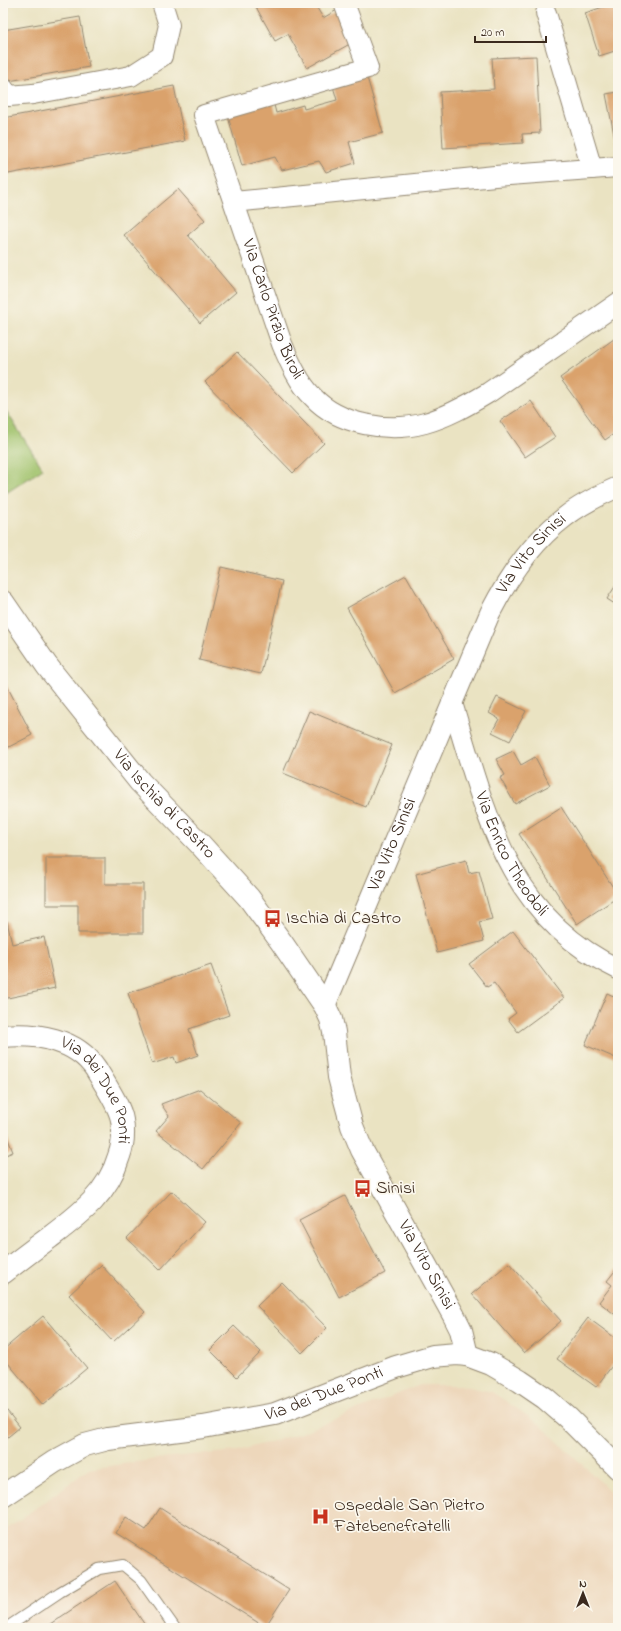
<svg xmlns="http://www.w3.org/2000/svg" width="621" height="1631" viewBox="0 0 621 1631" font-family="'Indie Flower',sans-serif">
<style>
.built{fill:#edd7bb}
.pitch{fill:#a0c26c;stroke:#6e7645}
.building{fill:#daa26c}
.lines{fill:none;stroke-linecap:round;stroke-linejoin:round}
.lane-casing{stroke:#928670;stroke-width:12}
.street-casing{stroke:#928670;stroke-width:22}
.secondary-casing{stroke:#928670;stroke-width:24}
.lane{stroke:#fff;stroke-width:10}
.street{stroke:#fff;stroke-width:20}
.secondary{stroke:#fff;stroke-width:22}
.labels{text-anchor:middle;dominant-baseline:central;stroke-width:3.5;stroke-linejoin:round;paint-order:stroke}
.street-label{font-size:18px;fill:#3b2a1e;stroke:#fbf7ec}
.poi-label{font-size:18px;fill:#3b2a1e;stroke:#fbf7ec;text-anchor:start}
</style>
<rect width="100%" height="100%" fill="#fbf7ec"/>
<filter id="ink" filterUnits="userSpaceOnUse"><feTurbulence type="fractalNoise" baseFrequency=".025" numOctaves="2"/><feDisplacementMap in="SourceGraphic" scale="8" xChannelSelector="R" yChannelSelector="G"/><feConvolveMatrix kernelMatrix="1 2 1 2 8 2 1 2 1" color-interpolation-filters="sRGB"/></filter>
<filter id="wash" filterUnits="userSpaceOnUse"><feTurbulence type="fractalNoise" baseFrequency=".012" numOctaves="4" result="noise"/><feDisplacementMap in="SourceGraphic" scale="16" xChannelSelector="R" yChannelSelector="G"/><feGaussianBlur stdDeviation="0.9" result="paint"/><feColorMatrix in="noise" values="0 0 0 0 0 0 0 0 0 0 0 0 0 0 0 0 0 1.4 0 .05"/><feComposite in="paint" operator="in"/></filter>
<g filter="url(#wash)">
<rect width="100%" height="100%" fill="#eae3c2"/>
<polygon class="built" points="420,1385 460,1385 492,1392 538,1423 602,1483 618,1500 618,1628 3,1628 3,1532 89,1469 171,1457 238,1451 301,1433"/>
<polygon class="pitch" points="3,406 43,469 3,495"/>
<g id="blocks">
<g class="building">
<polygon points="263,3 314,3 323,18 337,10 355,41 307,68 288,34 275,41 256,7"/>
<polygon points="615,3 618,3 618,50 599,56 585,13"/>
<polygon points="80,17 89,67 3,82 3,30"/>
<polygon points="536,56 540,133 522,134 523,143 443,148 440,92 494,89 492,58"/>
<polygon points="366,74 383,133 349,142 355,163 326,172 319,161 282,170 275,157 242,166 227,113 273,101 276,113 303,105 304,109 337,100 332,83"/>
<polygon points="174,86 185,141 3,175 3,118"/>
<polygon points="618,92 618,145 616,145 606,94"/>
<polygon points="178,189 205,220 188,235 236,292 200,323 124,235"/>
<polygon points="618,336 618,431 605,440 560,378"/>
<polygon points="237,352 324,443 293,473 205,382"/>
<polygon points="531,401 555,437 525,457 500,421"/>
<polygon points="221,567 282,581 261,674 199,660"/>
<polygon points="406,575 454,659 395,693 347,608"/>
<polygon points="618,582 618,606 607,599"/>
<polygon points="3,678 32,735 3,750"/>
<polygon points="497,697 526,711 510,741 492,732 499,719 489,713"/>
<polygon points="309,711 392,745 366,807 283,773"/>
<polygon points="513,751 521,765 535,757 550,785 515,804 500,778 505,775 496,759"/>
<polygon points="561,807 618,895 618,897 577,924 519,834"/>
<polygon points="46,858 105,858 105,884 143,884 143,933 78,933 78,905 46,905"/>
<polygon points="466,860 469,873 479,871 492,919 479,922 484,941 437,953 416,874"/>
<polygon points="7,921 12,944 44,937 55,988 3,999 3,922"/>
<polygon points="513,931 564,998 518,1032 508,1019 516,1013 494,983 487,987 469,964"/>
<polygon points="211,965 229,1015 189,1029 198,1055 176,1063 174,1057 152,1064 128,993"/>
<polygon points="607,993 618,998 618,1065 615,1064 618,1059 585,1045"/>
<polygon points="200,1089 241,1123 203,1169 156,1131 169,1116 161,1104"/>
<polygon points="3,1126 13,1152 3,1156"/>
<polygon points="172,1191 205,1222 160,1270 127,1238"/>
<polygon points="345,1196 385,1273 339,1297 299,1220"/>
<polygon points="509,1263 561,1321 524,1353 472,1294"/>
<polygon points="101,1265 145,1312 113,1342 69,1295"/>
<polygon points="618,1267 618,1317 599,1302 612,1285 607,1281"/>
<polygon points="282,1282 327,1328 302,1353 257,1306"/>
<polygon points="43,1316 87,1368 43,1405 3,1357 3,1350"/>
<polygon points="588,1318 618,1340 618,1358 596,1387 557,1359"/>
<polygon points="234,1326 261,1352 237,1377 210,1350"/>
<polygon points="3,1406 20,1427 3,1441"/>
<polygon points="160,1508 289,1590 265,1627 116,1533 126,1517 146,1530"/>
<polygon points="115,1581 147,1628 44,1628"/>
</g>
</g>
</g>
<g filter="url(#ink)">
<use href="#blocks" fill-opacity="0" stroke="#928670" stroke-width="1"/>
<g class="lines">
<defs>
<polyline id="lane" points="6,1628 60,1592 99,1569 123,1565 141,1580 175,1628"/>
<g id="street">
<path id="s1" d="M344,3L368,68L204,115L282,344C290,363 299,383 313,397C339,425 389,433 425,423C447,417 468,405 488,393L618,303"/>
<polyline points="546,13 592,169"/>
<polyline points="3,88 9,96 33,94 131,76 162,56 169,25 162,3"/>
<polyline points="234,202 495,176 618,167"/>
<path id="s2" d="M452,703C485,810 507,917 618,969"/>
<path id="s3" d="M325,1006L490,613C508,578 533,541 565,517C581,504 600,495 618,487"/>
</g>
<g id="secondary">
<path id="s4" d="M3,602L47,666L140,782L200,844L249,898L282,943L325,1006L331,1019L334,1032L339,1077L345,1100L352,1126L362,1150L454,1316L461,1330L467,1355"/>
<path id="s5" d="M3,1036C37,1033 76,1039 96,1069C104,1083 120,1106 122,1120C124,1132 123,1145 119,1156C108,1194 79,1215 49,1238C34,1249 18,1261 3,1273"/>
<path id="s6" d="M3,1496L54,1462L85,1445L108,1439L203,1427L275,1414L396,1367L433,1356L457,1354L467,1355L491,1364L520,1381L545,1398L568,1418L618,1468"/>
</g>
</defs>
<use href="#lane" class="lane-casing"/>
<use href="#street" class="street-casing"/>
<use href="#secondary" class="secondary-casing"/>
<use href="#lane" class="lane"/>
<use href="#street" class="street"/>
<use href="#secondary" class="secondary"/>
</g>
</g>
<defs>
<symbol id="bus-bare" viewBox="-9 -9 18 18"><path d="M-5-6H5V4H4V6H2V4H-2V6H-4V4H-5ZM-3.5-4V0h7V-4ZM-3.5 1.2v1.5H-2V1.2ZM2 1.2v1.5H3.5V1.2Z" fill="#c8321e" stroke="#fbf7ec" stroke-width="2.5" paint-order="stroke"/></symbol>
<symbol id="hospital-bare" viewBox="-9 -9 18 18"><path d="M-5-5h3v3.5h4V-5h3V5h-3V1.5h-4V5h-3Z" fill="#c8321e" stroke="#fbf7ec" stroke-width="2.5" paint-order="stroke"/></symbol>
</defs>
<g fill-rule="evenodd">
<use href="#bus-bare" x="260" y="906" width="25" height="25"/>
<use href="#bus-bare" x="350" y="1176" width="25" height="25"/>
<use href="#hospital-bare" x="308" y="1504" width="25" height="25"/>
</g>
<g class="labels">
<g class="street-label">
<text stroke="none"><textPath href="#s1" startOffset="446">Via Carlo Pirzio Biroli</textPath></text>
<text stroke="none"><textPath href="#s3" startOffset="499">Via Vito Sinisi</textPath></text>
<text stroke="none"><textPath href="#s4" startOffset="259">Via Ischia di Castro</textPath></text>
<text stroke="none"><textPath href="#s3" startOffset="175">Via Vito Sinisi</textPath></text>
<text stroke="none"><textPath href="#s2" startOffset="163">Via Enrico Theodoli</textPath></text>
<text stroke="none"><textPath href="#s5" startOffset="122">Via dei Due Ponti</textPath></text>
<text stroke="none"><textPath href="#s4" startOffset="799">Via Vito Sinisi</textPath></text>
<text stroke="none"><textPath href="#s6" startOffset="342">Via dei Due Ponti</textPath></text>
</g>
<g class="poi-label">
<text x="286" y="919">Ischia di Castro</text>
<text x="376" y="1189">Sinisi</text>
<text x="334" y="1506">Ospedale San Pietro<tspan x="334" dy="21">Fatebenefratelli</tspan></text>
</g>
</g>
<rect width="621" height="1631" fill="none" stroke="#fbf7ec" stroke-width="16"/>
<g transform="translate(583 1593)" stroke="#fbf7ec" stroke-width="3" paint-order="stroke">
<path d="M0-3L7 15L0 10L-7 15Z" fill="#3b2a1e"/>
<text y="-6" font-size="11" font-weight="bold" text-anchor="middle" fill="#3b2a1e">N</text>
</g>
<path d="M475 36v6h71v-6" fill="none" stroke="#3b2a1e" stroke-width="2"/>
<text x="481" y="36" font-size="12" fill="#3b2a1e" stroke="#fbf7ec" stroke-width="3" paint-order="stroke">20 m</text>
</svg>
